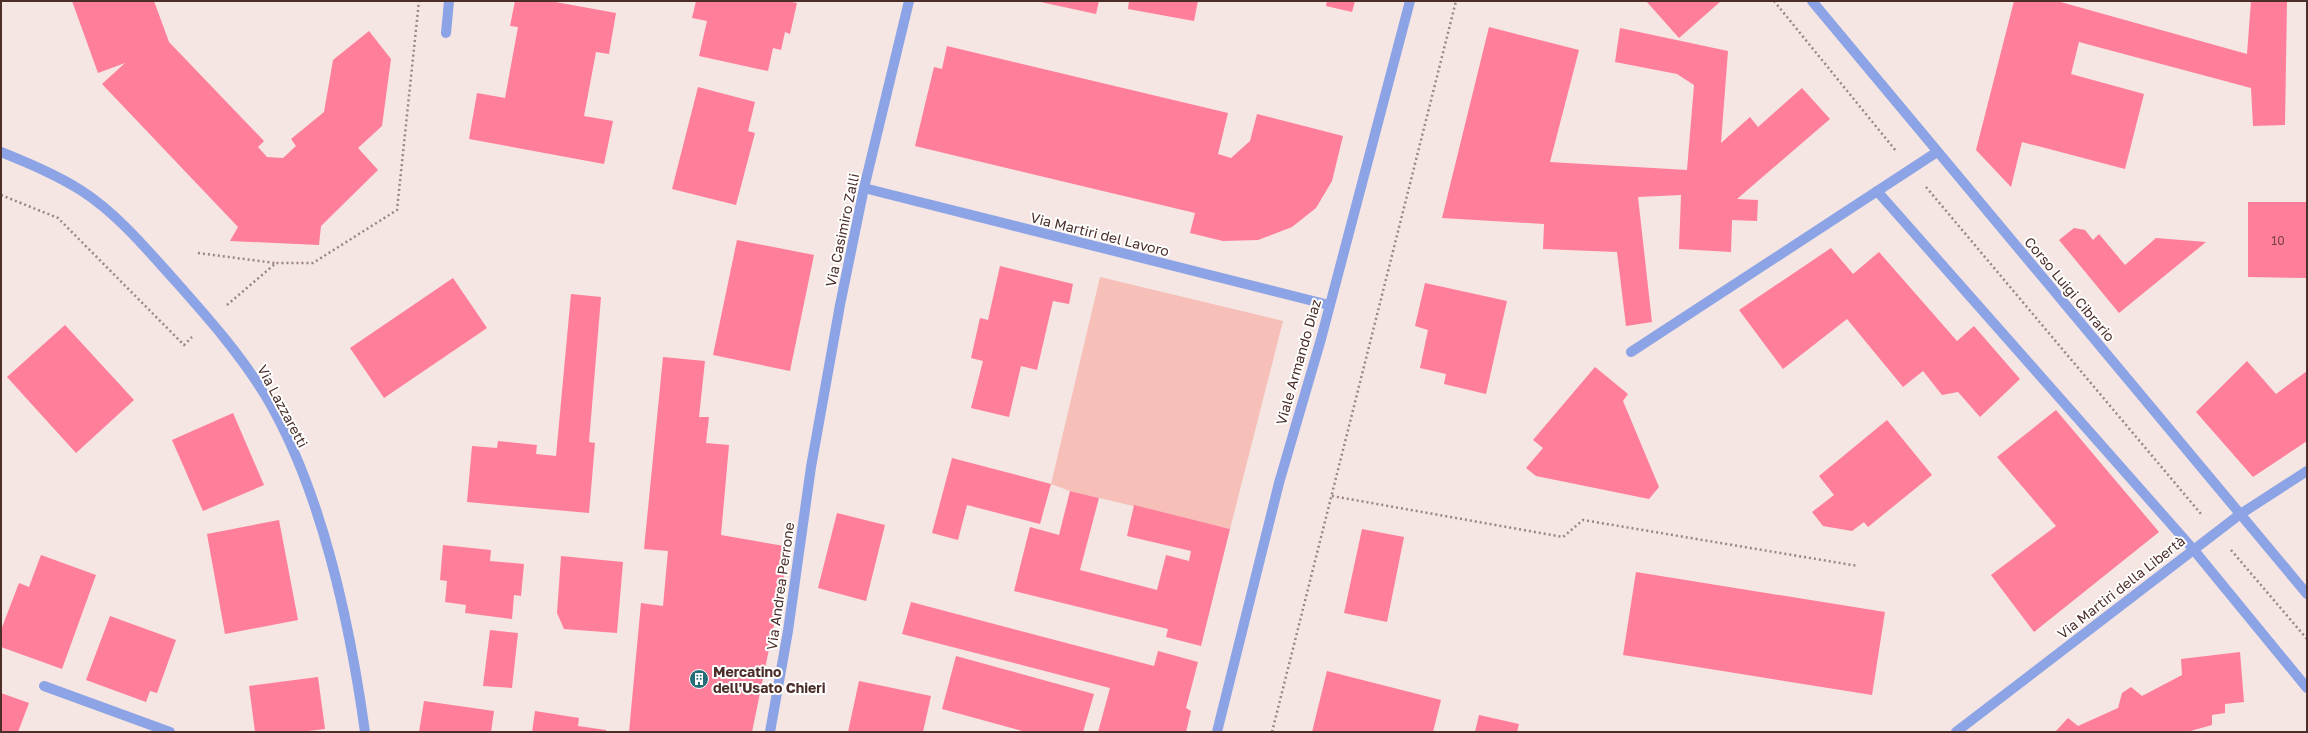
<svg xmlns="http://www.w3.org/2000/svg" width="2308" height="733" viewBox="0 0 2308 733" font-family="'Golos Text',sans-serif">
<style>
.green{fill:#f6c0b8}
.building{fill:#ff7e99}
.lines{fill:none;stroke-linecap:round;stroke-linejoin:round}
.path{stroke:#9c8581;stroke-width:2.5;stroke-dasharray:2 3;stroke-linecap:butt}
.service{stroke:#8ca4e5;stroke-width:10}
.minor{stroke:#8ca4e5;stroke-width:10}
.tertiary{stroke:#8ca4e5;stroke-width:10}
.labels{text-anchor:middle;dominant-baseline:central;stroke-width:4;stroke-linejoin:round;paint-order:stroke}
.number-label{font-size:12px;fill:#794245}
.street-label{font-size:14px;fill:#4c2e29;stroke:#fff}
.poi-label{font-size:14px;font-weight:bold;fill:#4c2e29;stroke:#fff;text-anchor:start}
</style>
<rect width="100%" height="100%" fill="#f5e5e3"/>
<polygon class="green" points="1100,277 1283,321 1230,529 1070,491 1051,484"/>
<g class="building">
<polygon points="72,1 154,1 169,42 264,141 258,147 267,157 283,158 296,146 291,139 324,112 333,60 369,31 391,59 382,126 358,148 378,170 321,226 319,245 230,241 238,227 102,84 125,63 98,73"/>
<polygon points="515,1 550,1 616,13 609,54 596,52 584,116 613,121 604,164 469,139 477,93 505,98 518,27 510,26"/>
<polygon points="696,1 787,1 797,3 790,34 785,32 781,50 773,48 768,71 699,56 707,21 692,18"/>
<polygon points="1036,1 1099,1 1096,14"/>
<polygon points="1129,1 1198,1 1194,21 1128,9"/>
<polygon points="1327,1 1355,1 1352,12 1326,6"/>
<polygon points="1646,1 1721,1 1679,38"/>
<polygon points="2014,1 2057,1 2247,54 2251,1 2287,1 2285,125 2253,126 2251,88 2079,42 2071,74 2144,94 2125,169 2022,142 2011,187 1976,150"/>
<polygon points="1489,27 1579,50 1550,162 1687,170 1694,85 1677,74 1615,62 1620,28 1728,51 1721,143 1750,117 1758,127 1802,88 1830,119 1737,199 1758,200 1757,221 1732,220 1731,252 1679,249 1681,195 1638,197 1652,322 1626,326 1617,252 1543,249 1544,224 1442,218"/>
<polygon points="947,46 1228,113 1218,154 1231,158 1250,141 1257,114 1343,136 1332,181 1316,208 1292,227 1258,240 1223,241 1190,233 1195,213 915,146 934,67 942,69"/>
<polygon points="698,87 755,102 748,131 755,133 736,205 672,189"/>
<polygon points="2248,202 2307,202 2307,278 2248,277"/>
<polygon points="2074,228 2085,230 2093,240 2099,234 2125,265 2156,238 2206,242 2119,313 2059,240"/>
<polygon points="737,240 814,255 790,371 713,355"/>
<polygon points="1831,248 1853,274 1879,252 1957,341 1974,326 2020,379 1980,417 1958,392 1942,395 1923,371 1903,387 1847,319 1783,369 1739,310"/>
<polygon points="1000,266 1073,284 1069,304 1053,301 1037,370 1021,366 1009,417 971,408 983,361 971,358 980,318 988,320"/>
<polygon points="453,278 487,328 384,398 350,348"/>
<polygon points="1425,283 1507,301 1486,394 1444,384 1446,374 1420,368 1428,330 1415,326"/>
<polygon points="571,294 601,297 589,442 595,443 589,513 467,502 472,446 497,448 498,441 537,445 536,454 556,456"/>
<polygon points="65,325 134,400 76,453 7,377"/>
<polygon points="663,357 705,361 699,417 709,417 706,443 729,445 721,535 790,547 752,732 629,732 641,603 663,606 668,551 644,549"/>
<polygon points="2247,361 2276,394 2307,371 2307,441 2253,477 2196,412"/>
<polygon points="1595,367 1628,394 1623,401 1659,487 1649,499 1536,476 1526,468 1543,448 1533,440"/>
<polygon points="2056,410 2159,532 2034,632 1991,575 2056,526 1997,457"/>
<polygon points="233,413 264,485 203,511 172,440"/>
<polygon points="1887,420 1932,475 1868,527 1864,522 1852,531 1823,526 1812,512 1834,495 1819,476"/>
<polygon points="952,458 1051,484 1040,524 967,505 958,540 932,533"/>
<polygon points="1070,491 1099,498 1080,570 1157,590 1166,555 1189,561 1191,551 1127,536 1134,505 1230,529 1201,646 1166,637 1168,629 1014,591 1030,527 1059,535"/>
<polygon points="837,513 885,525 866,601 818,588"/>
<polygon points="279,520 298,620 225,634 207,534"/>
<polygon points="1362,529 1404,537 1387,622 1344,613"/>
<polygon points="443,545 491,550 490,561 524,564 521,596 514,595 512,619 465,613 466,605 445,602 447,581 440,580"/>
<polygon points="41,555 96,575 62,669 1,647 1,630 19,583 29,587"/>
<polygon points="561,556 623,562 617,633 564,629 557,613"/>
<polygon points="1636,572 1885,612 1872,695 1623,655"/>
<polygon points="911,602 1154,666 1158,651 1198,662 1186,708 1191,711 1186,732 1098,732 1110,688 902,634"/>
<polygon points="110,616 176,640 157,693 150,691 146,702 86,680"/>
<polygon points="490,630 518,633 512,688 483,686"/>
<polygon points="2240,652 2244,702 2225,704 2225,713 2212,715 2212,725 2187,732 2055,732 2068,718 2078,726 2118,708 2122,693 2131,687 2142,696 2182,675 2181,659"/>
<polygon points="956,656 1094,694 1083,732 1026,732 942,709"/>
<polygon points="1327,671 1441,700 1433,732 1312,732"/>
<polygon points="318,677 325,729 300,732 255,732 249,686"/>
<polygon points="859,681 931,696 923,732 848,732"/>
<polygon points="1,693 29,703 18,732 1,732"/>
<polygon points="424,701 494,711 491,732 419,732"/>
<polygon points="535,711 579,718 578,726 606,730 606,732 532,732"/>
<polygon points="1479,715 1519,724 1517,732 1475,732"/>
</g>
<g class="lines">
<g class="path">
<polyline points="1774,1 1896,151"/>
<polyline points="1926,187 2201,514"/>
<polyline points="1,195 58,218 184,345 192,337"/>
<polyline points="198,253 275,263"/>
<polyline points="227,305 276,263 313,263 397,210 419,1"/>
<polyline points="1332,496 1563,537 1583,520 1858,566"/>
<polyline points="2231,550 2307,639"/>
<polyline points="1272,732 1456,1"/>
</g>
<g class="service">
<polyline points="446,33 449,1"/>
<polyline points="1877,191 2193,549"/>
</g>
<g class="minor">
<polyline points="1812,1 2307,594"/>
<path d="M1,152C28,163 57,175 82,191C119,215 149,252 178,284C209,319 240,354 265,395C321,488 350,624 365,732"/>
<polyline points="864,188 1329,305"/>
<polyline points="1631,352 1937,152"/>
<polyline points="2193,549 2307,688"/>
<polyline points="44,686 170,732"/>
<polyline points="770,732 788,631 811,467 840,305 864,188 909,1"/>
<polyline points="1956,732 2239,515 2307,471"/>
</g>
<polyline class="tertiary" points="1217,732 1279,483 1321,339 1410,1"/>
</g>
<defs>
<symbol id="building-disc" viewBox="-11 -11 22 22"><circle r="9.5" fill="#246d78" stroke="#fff"/><path d="M-4-6H4V6H1V3H-1V6H-4ZM-2.5-4.3h1.7v1.8h-1.7ZM.8-4.3h1.7v1.8H.8ZM-2.5-1h1.7V.8h-1.7ZM.8-1h1.7V.8H.8Z" fill="#fff"/></symbol>
</defs>
<g fill-rule="evenodd">
<use href="#building-disc" x="688" y="668" width="22" height="22"/>
</g>
<g class="labels">
<g class="number-label">
<text x="2278" y="240">10</text>
</g>
<g class="street-label">
<text transform="translate(842 230) rotate(-78)">Via Casimiro Zalli</text>
<text transform="translate(1100 234) rotate(14)">Via Martiri del Lavoro</text>
<text transform="translate(2070 289) rotate(50)">Corso Luigi Cibrario</text>
<text transform="translate(1298 362) rotate(-74)">Viale Armando Diaz</text>
<text transform="translate(283 406) rotate(62)">Via Lazzaretti</text>
<text transform="translate(780 586) rotate(-82)">Via Andrea Perrone</text>
<text transform="translate(2121 587) rotate(-38)">Via Martiri della Libertà</text>
</g>
<g class="poi-label">
<text x="713" y="671">Mercatino<tspan x="713" dy="16">dell'Usato Chieri</tspan></text>
</g>
</g>
<rect width="2308" height="733" fill="none" stroke="#4c2e29" stroke-width="4"/>
</svg>
